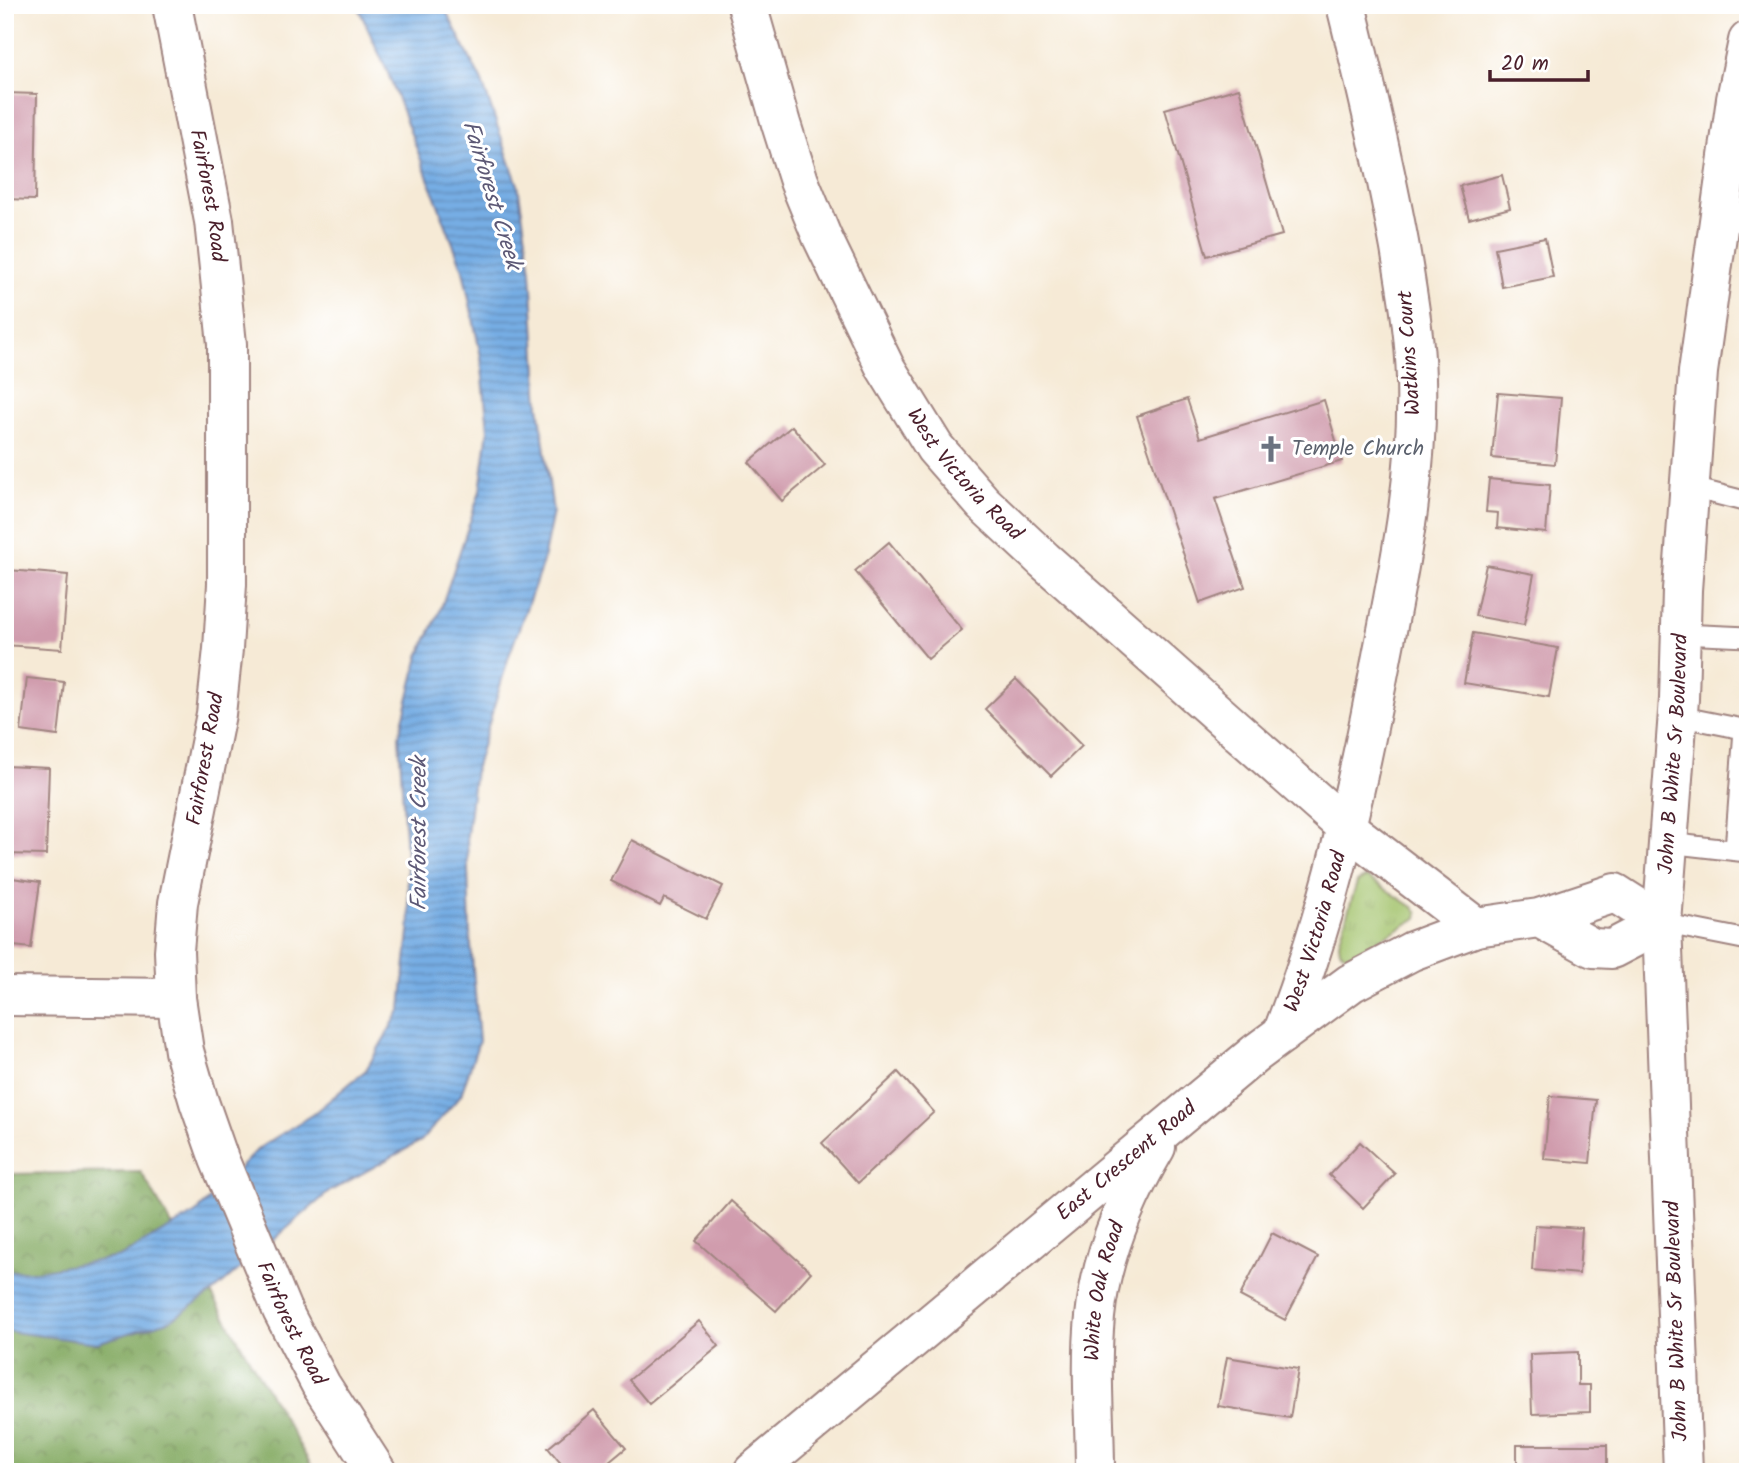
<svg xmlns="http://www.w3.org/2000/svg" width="1753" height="1477" viewBox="0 0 1753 1477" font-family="Kalam,sans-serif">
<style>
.grass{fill:url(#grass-tufts);stroke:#76704a;stroke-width:2}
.forest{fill:url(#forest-crowns);stroke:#666444;stroke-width:2}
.water{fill:url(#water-rules);stroke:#606688;stroke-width:2}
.building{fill:#d09cad}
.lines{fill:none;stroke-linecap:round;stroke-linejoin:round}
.lane-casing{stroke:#a08480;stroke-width:23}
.street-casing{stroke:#a08480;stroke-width:42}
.secondary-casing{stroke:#a08480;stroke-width:42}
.lane{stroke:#fff;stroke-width:19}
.street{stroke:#fff;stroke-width:38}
.secondary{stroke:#fff;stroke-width:38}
.labels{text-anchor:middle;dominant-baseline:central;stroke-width:6;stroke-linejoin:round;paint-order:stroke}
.street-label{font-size:21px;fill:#4a1f2b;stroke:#fff}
.worship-label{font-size:21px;fill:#5b616d;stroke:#fff;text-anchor:start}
.water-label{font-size:23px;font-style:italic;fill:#5c5875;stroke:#fff}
</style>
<defs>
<pattern id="grass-tufts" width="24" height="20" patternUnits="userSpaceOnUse" patternTransform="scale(1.75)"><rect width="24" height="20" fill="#a2c26a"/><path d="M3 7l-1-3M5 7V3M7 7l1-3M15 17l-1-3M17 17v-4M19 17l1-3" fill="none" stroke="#8da65c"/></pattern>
<pattern id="forest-crowns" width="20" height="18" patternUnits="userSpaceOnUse" patternTransform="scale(1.75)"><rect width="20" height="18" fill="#81a85e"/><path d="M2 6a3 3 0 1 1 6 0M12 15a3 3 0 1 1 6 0" fill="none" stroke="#6c884e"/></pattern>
<pattern id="water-rules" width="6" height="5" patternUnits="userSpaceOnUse" patternTransform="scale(1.75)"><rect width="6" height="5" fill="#76ade4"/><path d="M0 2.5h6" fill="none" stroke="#638cb9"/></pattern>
</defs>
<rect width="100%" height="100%" fill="#fff"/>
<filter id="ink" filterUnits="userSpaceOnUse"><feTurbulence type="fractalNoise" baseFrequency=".0143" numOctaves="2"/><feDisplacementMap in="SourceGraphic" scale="14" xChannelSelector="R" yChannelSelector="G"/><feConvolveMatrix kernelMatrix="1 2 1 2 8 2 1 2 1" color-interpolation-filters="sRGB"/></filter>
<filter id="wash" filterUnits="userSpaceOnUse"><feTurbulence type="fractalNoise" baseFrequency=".00686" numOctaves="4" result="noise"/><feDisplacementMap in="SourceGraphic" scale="28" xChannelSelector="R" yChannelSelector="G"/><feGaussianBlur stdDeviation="1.57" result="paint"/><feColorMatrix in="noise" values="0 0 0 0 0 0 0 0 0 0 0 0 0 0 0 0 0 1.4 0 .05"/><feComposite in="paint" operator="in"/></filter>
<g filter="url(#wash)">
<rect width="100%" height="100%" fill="#f6ead6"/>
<polygon class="grass" points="1367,877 1413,907 1418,912 1417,918 1352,955 1345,955 1340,950 1339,942 1357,882"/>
<polygon class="forest" points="141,1172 315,1472 5,1472 5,1174"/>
<polygon class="water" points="357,5 443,5 482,82 518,185 531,271 539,406 553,512 542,565 509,656 475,770 467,835 470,932 479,1041 461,1095 421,1141 330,1191 212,1293 169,1321 97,1343 5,1331 5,1271 37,1271 119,1257 196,1213 259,1148 313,1114 366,1070 401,1009 410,922 399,736 419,656 440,611 480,491 488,430 481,357 463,270 387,71"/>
<g id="blocks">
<g class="building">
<polygon points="1239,88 1282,235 1207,256 1165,109"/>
<polygon points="5,93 37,94 35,200 5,199"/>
<polygon points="1502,175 1510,208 1469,219 1460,186"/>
<polygon points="1545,238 1553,277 1502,287 1495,248"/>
<polygon points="1498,393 1561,398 1555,464 1492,458"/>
<polygon points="1187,399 1200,438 1324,400 1342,461 1215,499 1245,587 1200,603 1137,416"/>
<polygon points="792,426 825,465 782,501 749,462"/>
<polygon points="1489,479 1550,485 1546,533 1497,528 1498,513 1486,512"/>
<polygon points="889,542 962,630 928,659 855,571"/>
<polygon points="1486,565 1534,574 1524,625 1475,616"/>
<polygon points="8,570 68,575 62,649 5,645"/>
<polygon points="1473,633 1558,648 1549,697 1464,683"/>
<polygon points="27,678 64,682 58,736 21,731"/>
<polygon points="1016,679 1082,746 1051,776 985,709"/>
<polygon points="5,766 49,768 46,855 5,854"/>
<polygon points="632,840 723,886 706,919 664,898 660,906 611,881"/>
<polygon points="5,877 40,882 31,948 5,945"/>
<polygon points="898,1072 934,1112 858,1183 822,1143"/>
<polygon points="1550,1096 1596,1100 1590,1163 1544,1159"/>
<polygon points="1360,1142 1395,1174 1363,1208 1329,1175"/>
<polygon points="731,1201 811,1272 776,1311 696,1241"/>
<polygon points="1535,1225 1582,1228 1579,1274 1532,1270"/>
<polygon points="1272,1233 1318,1257 1285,1320 1240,1296"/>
<polygon points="699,1321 719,1346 649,1404 629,1380"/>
<polygon points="1578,1352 1578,1385 1590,1385 1590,1412 1532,1414 1530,1354"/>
<polygon points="1227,1357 1298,1369 1290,1418 1218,1406"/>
<polygon points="594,1410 626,1448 597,1472 568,1472 548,1448"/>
<rect x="1517" y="1445" width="90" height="27"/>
<polygon points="1220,1466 1258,1468 1257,1472 1220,1472"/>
</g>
</g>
</g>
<g filter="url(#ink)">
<use href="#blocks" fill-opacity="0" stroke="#a08480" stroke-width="2"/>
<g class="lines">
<defs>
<g id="lane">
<polyline points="1689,487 1748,502"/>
<polyline points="1680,634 1748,637"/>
<polyline points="1678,716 1748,730"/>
<polyline points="1668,843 1747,852"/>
<polyline points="1735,850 1744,730"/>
<polyline points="1662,923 1748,940"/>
</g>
<g id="street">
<path id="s1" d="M172,5L214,221L227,344V584L223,649L216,714L178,903L174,951L176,998L184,1051L199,1102L219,1159L282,1310L321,1385L377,1472"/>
<path id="s2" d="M747,5L781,124L799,181L822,237L885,367L935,448L983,503L1044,560L1347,828L1476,927"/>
<polyline points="5,996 176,998"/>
<path id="s3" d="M1282,1034C1330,912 1358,784 1382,656C1400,564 1419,473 1416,379C1415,335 1407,291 1400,248C1385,166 1366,86 1346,5"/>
<path id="s4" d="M753,1472L1256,1053L1351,983L1412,951L1476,927L1539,918L1615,893L1662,923L1612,949L1593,948L1539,918"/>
<path id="s5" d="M1095,1472C1095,1420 1090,1368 1095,1317C1101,1256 1126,1198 1156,1147"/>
</g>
<g id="secondary">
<path id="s6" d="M1683,1472L1662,923L1679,699L1682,590L1698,372L1736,99L1748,41"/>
</g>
</defs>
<use href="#lane" class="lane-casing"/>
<use href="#street" class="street-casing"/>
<use href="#secondary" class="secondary-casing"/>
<use href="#lane" class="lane"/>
<use href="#street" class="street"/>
<use href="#secondary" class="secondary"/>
</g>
</g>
<defs>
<symbol id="church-bare" viewBox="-9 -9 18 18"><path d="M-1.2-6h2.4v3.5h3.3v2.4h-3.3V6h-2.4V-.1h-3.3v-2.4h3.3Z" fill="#6b7280" stroke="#fff" stroke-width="2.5" paint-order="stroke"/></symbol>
</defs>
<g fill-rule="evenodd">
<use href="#church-bare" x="1252" y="430" width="38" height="38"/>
</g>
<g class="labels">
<g class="street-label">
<text stroke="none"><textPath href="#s1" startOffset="194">Fairforest Road</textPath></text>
<text transform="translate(1410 353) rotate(-94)">Watkins Court</text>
<text stroke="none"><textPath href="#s2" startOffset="523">West Victoria Road</textPath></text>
<text stroke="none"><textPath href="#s6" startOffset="719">John B White Sr Boulevard</textPath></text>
<text transform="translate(206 759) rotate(-80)">Fairforest Road</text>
<text stroke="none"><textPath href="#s3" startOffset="108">West Victoria Road</textPath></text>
<text stroke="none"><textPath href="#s4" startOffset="486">East Crescent Road</textPath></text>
<text stroke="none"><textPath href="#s5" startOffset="182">White Oak Road</textPath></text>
<text transform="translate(1677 1321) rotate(-92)">John B White Sr Boulevard</text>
<text stroke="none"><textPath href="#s1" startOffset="1349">Fairforest Road</textPath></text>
</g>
<g class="worship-label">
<text x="1292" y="449">Temple Church</text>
</g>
<g class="water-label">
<text transform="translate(491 195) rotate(73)">Fairforest Creek</text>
<text transform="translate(420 834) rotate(-90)">Fairforest Creek</text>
</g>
</g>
<rect width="1753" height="1477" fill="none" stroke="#fff" stroke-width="28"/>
<path d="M1490 70v10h98v-10" fill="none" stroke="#4a1f2b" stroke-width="3.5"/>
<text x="1501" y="70" font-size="21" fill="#4a1f2b" stroke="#ffffff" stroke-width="5" paint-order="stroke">20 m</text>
</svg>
